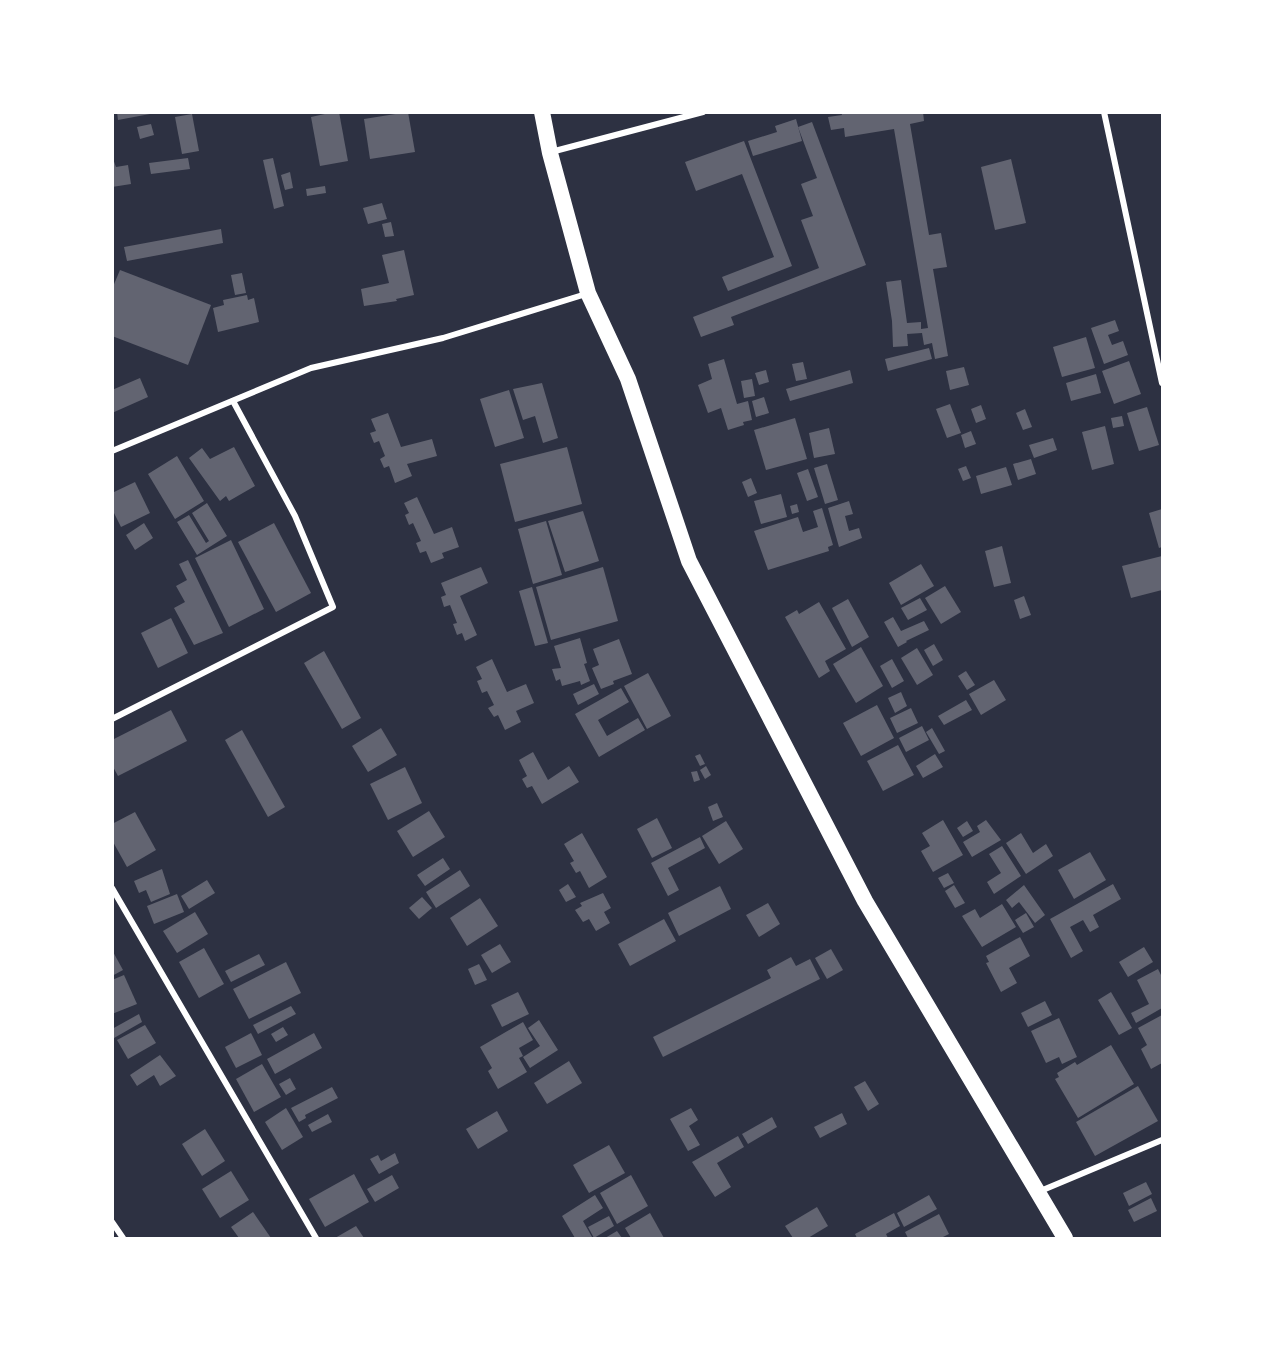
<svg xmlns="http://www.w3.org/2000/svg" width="1275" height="1351" viewBox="0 0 1275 1351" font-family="Cabin,sans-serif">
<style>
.building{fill:#626471}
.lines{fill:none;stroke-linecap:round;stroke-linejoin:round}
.minor{stroke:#fff;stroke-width:6}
.trunk{stroke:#fff;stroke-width:16}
</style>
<rect width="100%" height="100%" fill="#2d3142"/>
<g class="building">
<polygon points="117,112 149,112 150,114 118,120"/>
<polygon points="334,112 339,112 348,161 320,166 311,117"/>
<polygon points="408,112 415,152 370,159 364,119"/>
<polygon points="841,112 923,112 924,121 910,124 929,235 941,233 947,267 933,269 948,356 935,359 932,343 924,345 922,333 907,334 908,346 893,347 892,321 886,282 901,280 907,323 921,322 921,329 928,328 894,129 845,137 844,128 831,130 828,117 842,115"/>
<polygon points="192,114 199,151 182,154 175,117"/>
<polygon points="796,119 802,141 753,156 748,141 777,132 775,126"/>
<polygon points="812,122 866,265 731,317 734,325 701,337 693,317 819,268 801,220 813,216 801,184 817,178 798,127"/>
<polygon points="151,124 154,135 140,139 137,127"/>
<polygon points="744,141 792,266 728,291 722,277 774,257 742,174 696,191 685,162"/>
<polygon points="112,156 116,167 128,165 131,184 112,187"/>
<polygon points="188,158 190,169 151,174 149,163"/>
<polygon points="273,158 284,206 274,209 263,160"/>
<polygon points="1011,159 1026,223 995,230 981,167"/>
<polygon points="290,172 293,188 285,190 281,175"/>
<polygon points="325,186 326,193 307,196 306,189"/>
<polygon points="382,203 387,219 368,224 363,208"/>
<polygon points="391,222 394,236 385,237 382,224"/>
<polygon points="221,229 223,243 127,261 124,247"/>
<polygon points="404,250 414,295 396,299 397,301 364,306 361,289 389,283 382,255"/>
<polygon points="120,270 211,305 188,365 112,336 112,289"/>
<polygon points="242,273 246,293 235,295 231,275"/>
<polygon points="247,295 248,300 254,298 259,322 218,332 213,308 224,305 223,300"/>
<polygon points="1115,320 1119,331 1108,335 1112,345 1123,341 1128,355 1104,364 1091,328"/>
<polygon points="1086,337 1095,368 1062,377 1053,347"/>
<polygon points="929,348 932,359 888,371 885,359"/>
<polygon points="724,359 737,404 748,401 752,420 743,422 744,425 728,430 721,408 708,413 698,385 712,379 708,364"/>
<polygon points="1129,361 1141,394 1114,404 1102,371"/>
<polygon points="803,362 807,379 796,381 792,364"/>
<polygon points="964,367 969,385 950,390 946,371"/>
<polygon points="766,370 769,382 759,385 755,373"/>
<polygon points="850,370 853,383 790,401 786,389"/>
<polygon points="1096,374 1101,393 1071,401 1066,383"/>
<polygon points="140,378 148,397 112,413 112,390"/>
<polygon points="752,379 755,396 744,398 741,381"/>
<polygon points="542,383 558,438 543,443 535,416 523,420 513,389"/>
<polygon points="509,390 524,438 495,447 480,399"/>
<polygon points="764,397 769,413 756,417 752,401"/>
<polygon points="950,404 961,433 947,438 936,409"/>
<polygon points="981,405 986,419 976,423 971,409"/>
<polygon points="1147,407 1159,445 1139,451 1127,413"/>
<polygon points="1025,409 1032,427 1023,430 1016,413"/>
<polygon points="388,413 401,447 432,439 437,456 407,464 412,476 395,483 389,466 384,468 380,459 385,456 379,441 374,443 370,433 376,431 371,419"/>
<polygon points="1122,416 1124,426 1113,428 1111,418"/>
<polygon points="795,418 807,459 766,470 754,430"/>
<polygon points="1105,426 1114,464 1092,470 1082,432"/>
<polygon points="829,428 835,454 814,458 809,433"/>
<polygon points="971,431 976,444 965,448 961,435"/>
<polygon points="1053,438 1057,450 1034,458 1029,445"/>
<polygon points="234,447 255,486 229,501 226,496 220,501 189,458 202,448 210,459"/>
<polygon points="567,447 582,504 515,522 500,464"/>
<polygon points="177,456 204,501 175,519 148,474"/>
<polygon points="1031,459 1036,474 1018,480 1013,464"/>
<polygon points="827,464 838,500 825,504 814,468"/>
<polygon points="966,466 971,478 963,481 958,469"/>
<polygon points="1006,467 1012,485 981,494 976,476"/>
<polygon points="808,469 818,497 807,501 797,473"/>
<polygon points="751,478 757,493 748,497 742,482"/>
<polygon points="135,482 150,513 121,527 112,509 112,493"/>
<polygon points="781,494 787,517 761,524 754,501"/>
<polygon points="417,497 434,534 452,527 459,547 442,553 444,558 431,563 426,551 420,553 416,543 421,541 413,523 409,525 405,515 409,513 404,503"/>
<polygon points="849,501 853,514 845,516 849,531 859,528 862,538 839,547 828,508"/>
<polygon points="207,503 227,536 197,555 177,522 189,515 206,543 209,541 192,513"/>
<polygon points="797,504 799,512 792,514 790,506"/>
<polygon points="822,508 833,545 828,547 829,551 768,570 754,531 798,517 803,532 818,527 813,511"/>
<polygon points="1162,509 1162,547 1159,548 1149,513"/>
<polygon points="583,511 599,561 565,572 548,521"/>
<polygon points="546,521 562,575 533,584 518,529"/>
<polygon points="144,523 153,538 135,550 126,535"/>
<polygon points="274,523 311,593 276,612 238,542"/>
<polygon points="231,540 264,609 229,627 195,558"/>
<polygon points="1002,546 1011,583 994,587 985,551"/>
<polygon points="1162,556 1162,590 1131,598 1122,566"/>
<polygon points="188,560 223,633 194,645 174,608 185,602 176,586 187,580 179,564"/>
<polygon points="921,564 934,586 901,605 889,583"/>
<polygon points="481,567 488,583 460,596 477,635 465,641 462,633 457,635 453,624 457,623 450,605 444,607 441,597 446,595 441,583"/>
<polygon points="603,567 618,621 551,640 536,587"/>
<polygon points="945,586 961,612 941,624 925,598"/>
<polygon points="532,587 548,643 535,646 519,591"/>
<polygon points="1024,596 1031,615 1020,619 1014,600"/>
<polygon points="920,598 927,610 908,620 901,608"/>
<polygon points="848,599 869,637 852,647 832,608"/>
<polygon points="819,602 846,649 825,661 830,671 819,678 785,617 797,610 799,614"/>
<polygon points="893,617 901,631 924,621 929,630 906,641 907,642 898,647 884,622"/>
<polygon points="171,618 188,653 158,668 141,633"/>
<polygon points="580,638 587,663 584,664 590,681 581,685 580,681 562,686 560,679 556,681 552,669 561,668 554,646"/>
<polygon points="619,639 632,674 613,681 614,684 601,689 592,668 599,665 593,649"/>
<polygon points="934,644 943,660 933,666 924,650"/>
<polygon points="861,647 883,686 856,703 833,664"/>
<polygon points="917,648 933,675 917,685 901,658"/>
<polygon points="324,651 361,718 342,729 304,663"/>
<polygon points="492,659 507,692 526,684 534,703 516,711 521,722 505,730 498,715 494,717 488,708 494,705 487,691 482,693 477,681 482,679 476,667"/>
<polygon points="892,659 904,681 892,688 880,666"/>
<polygon points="966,671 975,685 967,690 958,676"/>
<polygon points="648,673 671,716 647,729 624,686"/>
<polygon points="994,680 1006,700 981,715 969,694"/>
<polygon points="594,684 599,694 578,705 573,694"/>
<polygon points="621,688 629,702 598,720 607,736 638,718 645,730 599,757 575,714"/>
<polygon points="901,692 907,706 895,713 888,698"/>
<polygon points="966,700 972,710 944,725 938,716"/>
<polygon points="877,705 894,738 861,756 843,723"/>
<polygon points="911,708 918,723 897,733 890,718"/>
<polygon points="171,710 187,741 118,776 112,765 112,740"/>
<polygon points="922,726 929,740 906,752 899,738"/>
<polygon points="381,728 397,755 368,772 352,746"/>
<polygon points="932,728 945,751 939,754 926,732"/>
<polygon points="242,730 285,807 268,817 225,740"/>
<polygon points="898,745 914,775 883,791 867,761"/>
<polygon points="533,752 548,780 569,766 579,782 542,804 532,786 527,788 522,779 527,776 519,760"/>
<polygon points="700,754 705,764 700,766 695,756"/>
<polygon points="935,754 943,767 923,778 916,766"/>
<polygon points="706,766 711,775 705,779 700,770"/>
<polygon points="405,767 422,803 388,820 370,784"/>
<polygon points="697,771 700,780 694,782 691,772"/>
<polygon points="717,803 723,817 713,821 708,807"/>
<polygon points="429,811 445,837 413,857 397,831"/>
<polygon points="135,812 156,850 127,867 112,840 112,824"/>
<polygon points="657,818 672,848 652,858 637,829"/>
<polygon points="943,820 963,855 933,872 921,851 930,846 922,833"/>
<polygon points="986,820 1001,840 972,857 963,842 980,832 977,826"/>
<polygon points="726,821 743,849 719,864 702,836"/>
<polygon points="967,821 973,831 963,837 957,828"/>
<polygon points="582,833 607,877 589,888 580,871 576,873 570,863 574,861 564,844"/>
<polygon points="1021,833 1033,853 1046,844 1053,856 1026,874 1006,843"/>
<polygon points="700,837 705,848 668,868 679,890 668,896 651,863"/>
<polygon points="1002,846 1021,876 994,894 987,882 1001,873 989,854"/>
<polygon points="1090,852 1106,880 1074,899 1058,870"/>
<polygon points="443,858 450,869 425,886 417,875"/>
<polygon points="162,869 170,894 151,902 146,890 139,893 134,881"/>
<polygon points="460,870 470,886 436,908 426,892"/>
<polygon points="948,873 954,883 944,888 938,878"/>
<polygon points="207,880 215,893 189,909 181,896"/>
<polygon points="568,884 576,897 566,902 559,890"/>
<polygon points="1113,884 1121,899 1093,915 1099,927 1090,932 1083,920 1070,927 1083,951 1071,958 1050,919"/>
<polygon points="954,885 965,903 955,908 945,891"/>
<polygon points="1024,885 1045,915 1035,923 1019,902 1012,908 1006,900"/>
<polygon points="720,886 731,909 679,936 668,913"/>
<polygon points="603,893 611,908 604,912 610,923 596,931 589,919 583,922 575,910 582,906 580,903"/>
<polygon points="177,894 184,912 154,924 147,906"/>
<polygon points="422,897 432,908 419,919 409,908"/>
<polygon points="480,898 498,926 467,946 450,918"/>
<polygon points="768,903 780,924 759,937 746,915"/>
<polygon points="1002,904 1016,927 982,947 962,916 975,909 980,918"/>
<polygon points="195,912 208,934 177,953 163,931"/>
<polygon points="1026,913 1034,927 1023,933 1015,920"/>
<polygon points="664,919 676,941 630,966 618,944"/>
<polygon points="1020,937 1030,956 1009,968 1017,983 1001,992 986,963 989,962 986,956"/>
<polygon points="500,944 511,962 492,973 481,955"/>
<polygon points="1144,947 1153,962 1128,977 1119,962"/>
<polygon points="204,948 224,984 199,998 179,962"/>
<polygon points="831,949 843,970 827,979 815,958"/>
<polygon points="112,950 123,970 112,976"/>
<polygon points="259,954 265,965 231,982 225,971"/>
<polygon points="791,957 796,966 810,959 820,979 663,1057 653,1037 771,978 767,970"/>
<polygon points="286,962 301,993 249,1019 233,989"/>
<polygon points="479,964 487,980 475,985 468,969"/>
<polygon points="1158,969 1162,977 1162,1008 1136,1023 1131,1013 1149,1004 1137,980"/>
<polygon points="124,975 137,1004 112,1014 112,980"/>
<polygon points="518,992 529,1014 502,1027 491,1005"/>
<polygon points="1111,992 1132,1028 1119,1035 1098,1000"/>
<polygon points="1045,1001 1052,1015 1028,1027 1021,1013"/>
<polygon points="291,1006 296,1014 258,1034 253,1025"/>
<polygon points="139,1014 142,1022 114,1038 112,1029"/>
<polygon points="1162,1015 1162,1063 1151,1069 1141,1049 1147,1045 1138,1028"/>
<polygon points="1059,1018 1077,1057 1062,1064 1059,1057 1046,1063 1031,1031"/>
<polygon points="539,1020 558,1050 530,1068 523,1057 540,1046 528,1028"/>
<polygon points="523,1022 533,1040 519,1048 523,1056 519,1058 527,1072 498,1089 488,1071 492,1068 480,1047"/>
<polygon points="145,1025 156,1043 128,1059 117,1040"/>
<polygon points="283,1027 288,1035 276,1042 271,1034"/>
<polygon points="251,1033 262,1055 236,1068 225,1047"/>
<polygon points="314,1033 322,1048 275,1074 267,1059"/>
<polygon points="1111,1045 1134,1084 1078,1118 1055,1079 1059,1077 1057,1073 1075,1062 1077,1065"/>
<polygon points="160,1055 176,1076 160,1086 154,1075 137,1086 130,1075"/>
<polygon points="569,1061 582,1083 547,1104 534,1083"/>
<polygon points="262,1064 281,1097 254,1112 236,1079"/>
<polygon points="290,1078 296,1089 286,1095 279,1084"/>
<polygon points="865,1081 879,1104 868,1111 854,1087"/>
<polygon points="1138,1086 1158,1121 1095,1156 1076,1122"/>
<polygon points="332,1087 338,1098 305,1115 306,1118 299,1122 291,1108"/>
<polygon points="286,1108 303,1137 282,1150 265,1122"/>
<polygon points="691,1108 698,1120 689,1126 700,1145 688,1151 670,1119"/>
<polygon points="497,1111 508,1131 478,1149 466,1129"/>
<polygon points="842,1113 847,1124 820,1138 814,1127"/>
<polygon points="328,1114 332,1122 312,1132 308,1125"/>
<polygon points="772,1117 777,1127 748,1144 742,1134"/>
<polygon points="205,1129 225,1161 202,1176 182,1144"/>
<polygon points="738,1136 744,1147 717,1163 731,1187 715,1197 692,1162"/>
<polygon points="609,1145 625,1173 589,1193 573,1165"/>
<polygon points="395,1153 399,1163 379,1174 370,1159 378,1155 381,1161"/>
<polygon points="231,1171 249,1200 220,1218 202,1189"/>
<polygon points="354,1174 369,1202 325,1227 309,1199"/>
<polygon points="392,1175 399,1188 375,1202 367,1189"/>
<polygon points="631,1175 648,1206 617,1224 600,1193"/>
<polygon points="1146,1182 1152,1194 1129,1206 1123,1193"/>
<polygon points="595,1195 603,1208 583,1221 592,1237 589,1238 575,1238 562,1216"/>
<polygon points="929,1195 937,1209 904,1227 897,1213"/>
<polygon points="1151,1198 1157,1211 1134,1222 1128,1210"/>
<polygon points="817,1207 828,1226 808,1238 793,1238 785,1226"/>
<polygon points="253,1212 271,1238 239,1238 231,1227"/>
<polygon points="650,1213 664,1238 631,1238 625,1228"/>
<polygon points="894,1213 900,1226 886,1234 888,1238 857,1238 855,1234"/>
<polygon points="939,1214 949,1234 941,1238 908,1238 905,1232"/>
<polygon points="609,1216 614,1226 594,1238 588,1227"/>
<polygon points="356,1226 364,1238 335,1238"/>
<polygon points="617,1231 622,1238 605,1238"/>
</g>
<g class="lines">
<g class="minor">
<polyline points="1104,112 1162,383"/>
<polyline points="551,152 703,112"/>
<polyline points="112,451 311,368 443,338 586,294"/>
<polyline points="112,719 333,607 295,516 233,401"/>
<polyline points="112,888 316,1238"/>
<polyline points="1038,1192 1162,1140"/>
<polyline points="112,1222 123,1238"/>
</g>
<polyline class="trunk" points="542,112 550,153 588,293 628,379 689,561 865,901 1065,1238"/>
</g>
<rect width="1275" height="1351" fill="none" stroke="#ffffff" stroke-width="228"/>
</svg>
